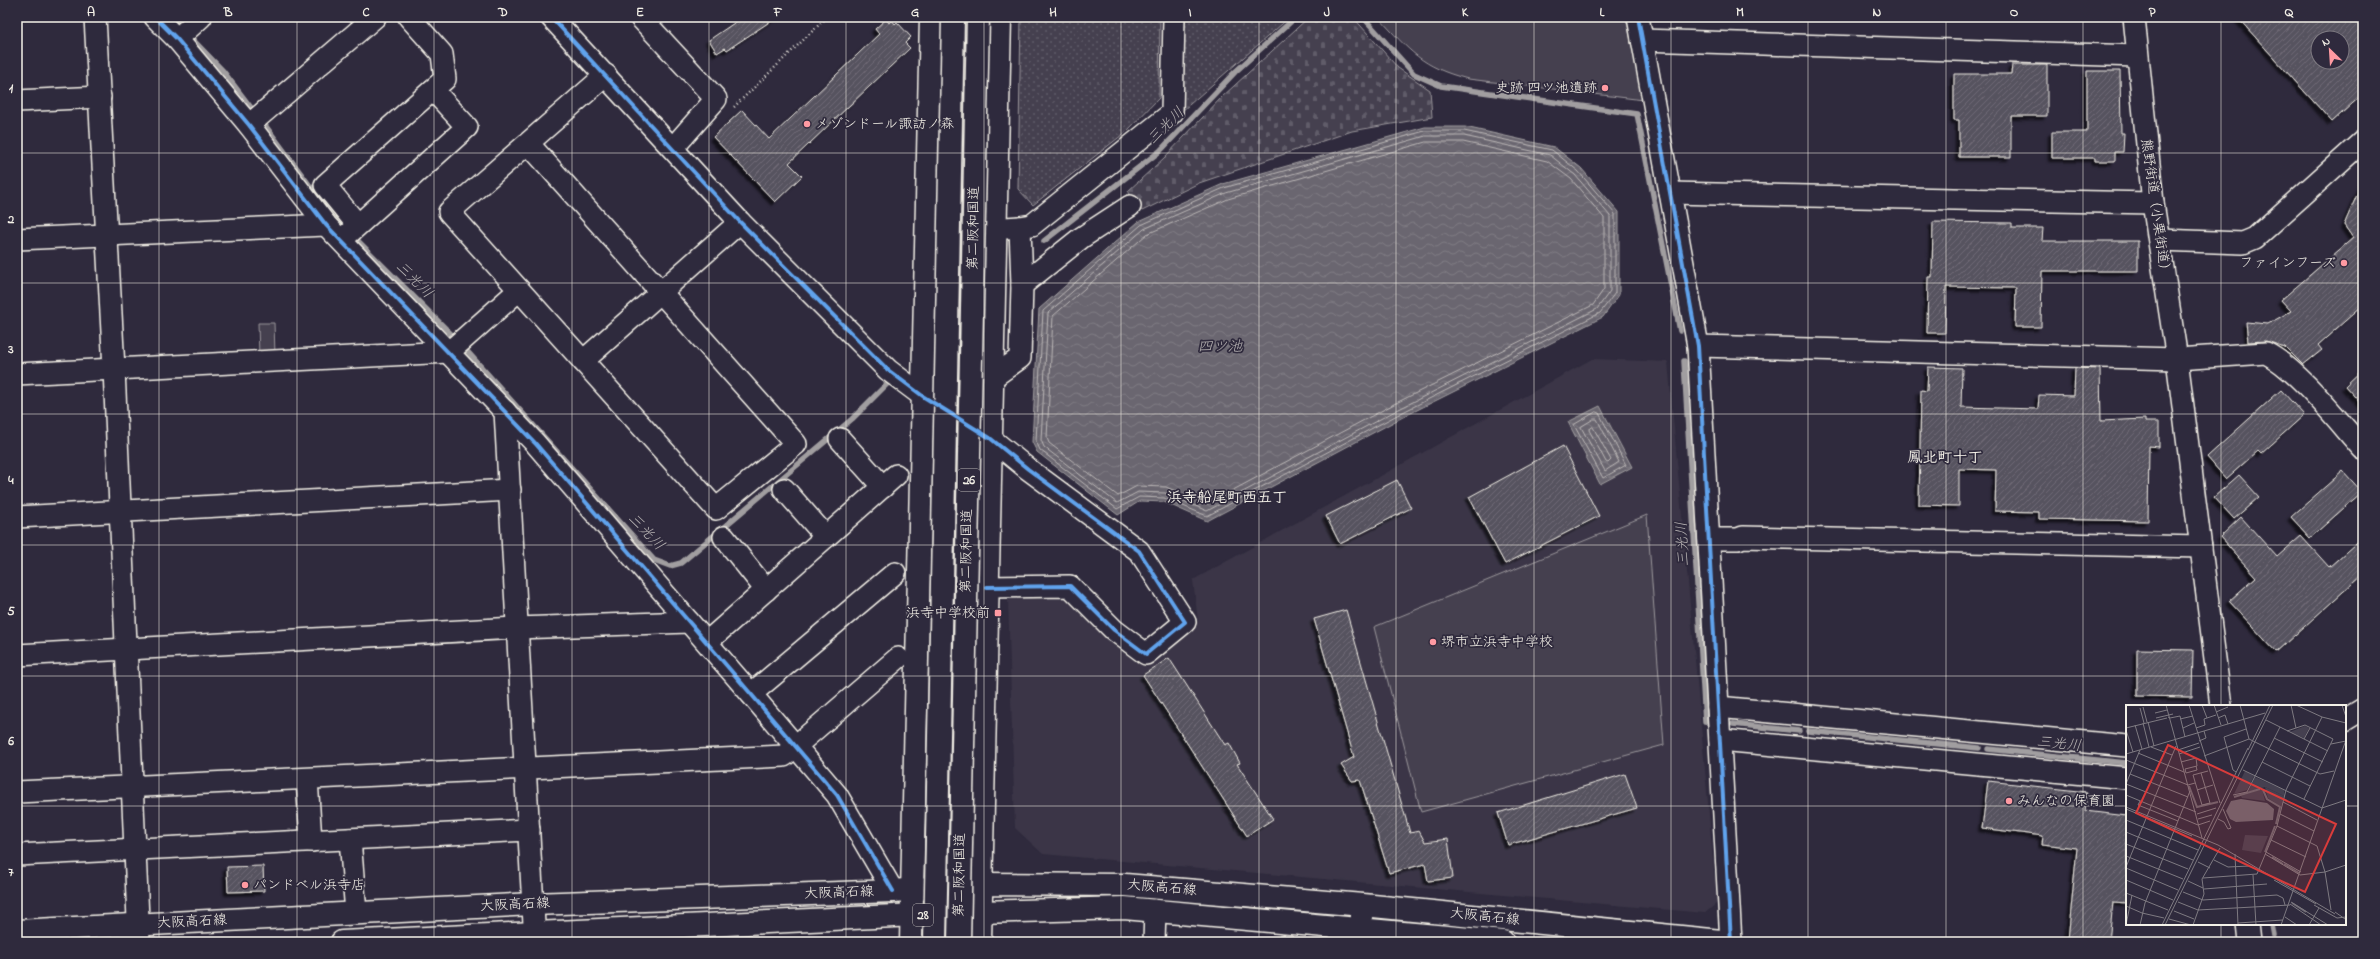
<svg xmlns="http://www.w3.org/2000/svg" width="2380" height="959" viewBox="0 0 2380 959" font-family="'Indie Flower','Klee One',sans-serif">
<style>
.built{fill:#3b3647}
.grass{fill:url(#grass-dots);stroke:#9c989c}
.cemetery{fill:url(#cemetery-stones);stroke:#9c989c}
.park{fill:#454050;stroke:#9c989c}
.water{fill:url(#water-waves);stroke:#a19ea0}
.lines{fill:none;stroke-linecap:round;stroke-linejoin:round}
.shore{stroke:#bdb9b8;stroke-width:1}
.stream{stroke:#a19ea0;stroke-width:5.5}
.building{fill:url(#building-hatch);stroke:#f4f1e8;fill-rule:evenodd;filter:url(#shadow)}
.minor-casing{stroke:#f4f1e8;stroke-width:24}
.major-casing{stroke:#f4f1e8;stroke-width:25}
.highway-casing{stroke:#f4f1e8;stroke-width:25}
.path{stroke:#f4f1e8;stroke-width:2.5;stroke-dasharray:1 3;stroke-linecap:butt}
.minor{stroke:#2f2a3d;stroke-width:21}
.major{stroke:#2f2a3d;stroke-width:22}
.highway{stroke:#2f2a3d;stroke-width:22}
.highway-bridge-casing{stroke:#f4f1e8;stroke-width:25;stroke-linecap:butt}
.highway-bridge{stroke:#2f2a3d;stroke-width:22}
.cycleway-casing{stroke:#2f2a3d;stroke-width:6}
.cycleway{stroke:#60a3ed;stroke-width:4}
.grid{fill:none;stroke:#f4f1e8;stroke-width:1;stroke-opacity:0.55}
.poi-dot{fill:#ff9aa2;stroke:#2f2a3d;stroke-width:1.5}
.labels{text-anchor:middle;dominant-baseline:central;stroke-width:3.5;stroke-linejoin:round;paint-order:stroke}
.shield{fill:#2f2a3d;stroke:#b9b5b5;stroke-width:1}
.shield-label{font-size:13px;font-weight:bold;fill:#f4f1e8}
.poi-label{font-size:14px;fill:#f4f1e8;stroke:#2f2a3d;text-anchor:start}
.street-label{font-size:14px;fill:#f4f1e8;stroke:#2f2a3d}
.water-label{font-size:15px;font-style:italic;fill:#b6b2b2;stroke:#2f2a3d}
.neighbourhood-label{font-size:15px;font-weight:bold;fill:#f4f1e8;stroke:#2f2a3d}
.inset-river{fill:none;stroke:#6a6670;stroke-width:2}
.inset-road{fill:none;stroke:#7e7a81;stroke-width:1}
.view{fill:#d93c3b;fill-opacity:0.15;stroke:#d93c3b;stroke-width:2}
.inset-edge{fill:none;stroke:#f4f1e8;stroke-width:2}
.neatline{fill:none;stroke:#f4f1e8;stroke-width:1.5}
.grid-label{font-size:13px;text-anchor:middle;font-weight:bold;fill:#f4f1e8}
</style>
<defs>
<pattern id="grass-dots" width="8" height="8" patternUnits="userSpaceOnUse"><rect width="8" height="8" fill="#454050"/><path d="M2 2h.1M6 6h.1" fill="none" stroke="#605c69" stroke-width="1.8" stroke-linecap="round"/></pattern>
<pattern id="cemetery-stones" width="16" height="16" patternUnits="userSpaceOnUse"><rect width="16" height="16" fill="#454050"/><path d="M2 7V4a2 2 0 0 1 4 0v3zM10 15v-3a2 2 0 0 1 4 0v3z" fill="#605c69"/></pattern>
<pattern id="water-waves" width="16" height="10" patternUnits="userSpaceOnUse"><rect width="16" height="10" fill="#6a6670"/><path d="M0 5q4-4 8 0t8 0" fill="none" stroke="#807c84"/></pattern>
<pattern id="building-hatch" width="6" height="6" patternUnits="userSpaceOnUse"><rect width="6" height="6" fill="#56525f"/><path d="M-1 1l2-2M0 6l6-6M5 7l2-2" fill="none" stroke="#6f6b76"/></pattern>
<filter id="shadow"><feDropShadow dx="-3.5" dy="3.5" stdDeviation="1" flood-color="#0009"/></filter>
</defs>
<rect width="100%" height="100%" fill="#2f2a3d"/>
<filter id="ink" filterUnits="userSpaceOnUse"><feTurbulence type="fractalNoise" baseFrequency=".025" numOctaves="2"/><feDisplacementMap in="SourceGraphic" scale="8" xChannelSelector="R" yChannelSelector="G"/><feConvolveMatrix kernelMatrix="1 2 1 2 8 2 1 2 1" color-interpolation-filters="sRGB"/></filter>
<g filter="url(#ink)">
<polygon class="built" points="1592,359 1668,362 1717,903 1705,913 1043,854 1015,828 1008,596 1070,597 1147,663 1198,621 1193,580"/>
<g class="grass">
<polygon points="1021,17 1160,17 1159,98 1127,131 1033,205 1018,189"/>
<polygon points="1184,17 1290,17 1182,111"/>
</g>
<polygon class="cemetery" points="1309,17 1353,17 1398,68 1430,90 1432,117 1352,131 1199,183 1142,211 1128,191 1164,158 1222,97"/>
<g class="park">
<path d="M1378,17H1626L1644,100L1468,79C1421,67 1410,51 1378,17Z"/>
<polygon points="258,323 274,323 275,355 259,356"/>
<polygon points="1647,515 1664,745 1421,812 1374,627"/>
</g>
<g class="water">
<polygon points="1425,127 1465,127 1554,147 1581,168 1619,212 1619,295 1603,317 1403,417 1207,521 1164,502 1140,501 1118,515 1037,452 1032,442 1039,309 1138,222 1223,184"/>
<polygon points="1600,406 1632,467 1600,484 1568,422"/>
</g>
<g class="lines">
<g class="shore">
<polygon points="1425,131 1464,131 1552,150 1578,171 1615,214 1615,293 1600,313 1401,413 1207,516 1164,498 1139,497 1117,509 1040,450 1036,441 1043,311 1141,225 1224,188"/>
<polygon points="1426,136 1464,136 1550,155 1575,175 1610,216 1610,291 1597,309 1399,409 1207,511 1165,493 1138,492 1117,503 1044,447 1041,440 1048,313 1144,229 1226,193"/>
<polygon points="1426,142 1463,142 1547,161 1571,179 1604,218 1604,289 1593,305 1396,403 1207,504 1166,487 1137,486 1118,496 1049,443 1047,438 1053,316 1147,234 1228,199"/>
<polygon points="1596,412 1599,413 1626,465 1603,478 1574,425"/>
<polygon points="1594,419 1597,419 1619,462 1605,471 1581,427"/>
<polygon points="1593,427 1611,460 1608,463 1606,462 1589,430"/>
</g>
<g class="stream">
<polyline points="170,17 180,27"/>
<polyline points="1363,17 1414,74 1441,86 1637,114 1680,331"/>
<polyline points="190,37 223,71 255,113"/>
<polyline points="264,124 330,213 344,227"/>
<polyline points="354,237 456,339"/>
<polyline points="1044,241 1160,151 1235,72 1296,17"/>
<polyline points="466,350 654,560 670,566 681,563 852,419 888,383"/>
<polyline points="1684,361 1705,722 1708,722"/>
<polyline points="1733,724 1799,731"/>
<polyline points="1808,731 1979,748"/>
<polyline points="1988,749 2127,763"/>
<polyline points="2272,924 2274,935"/>
</g>
</g>
<g class="building">
<polygon points="743,17 777,17 727,50 725,48 717,53 709,40"/>
<path d="M2237,17H2363V94L2332,122ZM2318,38H2342V62H2318Z"/>
<polygon points="886,19 889,23 892,20 895,24 897,22 911,37 905,43 910,48 789,163 802,176 775,202 713,137 742,110 769,139 879,34 875,29"/>
<polygon points="2012,65 2047,65 2047,116 2011,116 2011,157 1959,157 1959,120 1954,120 1954,74 2011,74"/>
<polygon points="2087,71 2120,71 2121,133 2124,133 2123,152 2115,152 2115,161 2095,161 2095,158 2052,158 2052,132 2087,132"/>
<polygon points="2363,181 2363,305 2318,345 2322,350 2303,365 2285,347 2266,341 2248,342 2246,322 2268,324 2291,311 2281,300 2353,238 2344,225"/>
<polygon points="1933,222 2012,223 2012,228 2043,228 2042,241 2138,241 2138,271 2042,271 2041,327 2015,327 2016,288 1946,287 1945,333 1927,333 1928,277 1932,277"/>
<polygon points="1928,367 1962,368 1961,407 2038,409 2039,395 2074,396 2075,368 2100,369 2101,421 2145,419 2145,422 2159,422 2159,447 2149,446 2148,521 2039,519 2039,512 1995,511 1996,470 1959,469 1959,506 1919,505 1921,390 1927,391"/>
<polygon points="2363,369 2363,406 2345,386"/>
<polygon points="2281,390 2304,415 2261,454 2258,451 2226,479 2207,457"/>
<polygon points="1563,446 1599,516 1505,564 1469,497"/>
<polygon points="2343,471 2362,492 2310,538 2291,517"/>
<polygon points="2239,475 2259,497 2234,519 2214,497"/>
<polygon points="1397,480 1411,508 1340,544 1326,516"/>
<polygon points="2241,517 2277,557 2301,536 2329,567 2363,537 2363,574 2276,652 2229,601 2256,577 2220,537"/>
<polygon points="1346,610 1410,833 1419,831 1425,842 1448,839 1453,878 1428,881 1425,864 1389,873 1360,780 1352,781 1341,765 1354,757 1314,619"/>
<polygon points="2137,649 2193,650 2192,697 2137,696"/>
<polygon points="1169,658 1225,745 1229,743 1240,763 1237,764 1273,819 1247,836 1143,675"/>
<polygon points="1625,774 1637,808 1508,845 1498,813"/>
<polygon points="1988,781 2087,792 2085,811 2127,816 2127,903 2113,902 2109,942 2068,940 2077,848 2042,844 2043,836 1982,828"/>
<polygon points="263,866 264,891 228,892 227,867"/>
</g>
<g class="lines">
<defs>
<g id="minor">
<polyline points="95,17 114,369 139,942"/>
<polyline points="155,17 177,39 249,125 326,225 535,443 751,694 837,795 893,891"/>
<polyline points="551,17 740,222 888,370 924,397 990,438 1028,469 1139,551 1185,622 1146,654 1114,630 1070,586 987,587"/>
<polyline points="640,17 716,99 673,148"/>
<polyline points="1638,17 1698,346 1731,942"/>
<polyline points="2134,17 2153,203 2177,359 2221,706"/>
<polyline points="177,39 201,17"/>
<polyline points="1642,40 2137,56"/>
<polyline points="17,101 100,97"/>
<polyline points="249,125 375,17"/>
<polyline points="528,143 796,444 716,509 449,212 606,75"/>
<polyline points="1670,193 2153,203"/>
<polyline points="357,224 325,185 445,79 442,54 409,17"/>
<polyline points="1020,227 1032,225 1172,113 1174,17"/>
<polyline points="347,235 467,127 433,90"/>
<polyline points="17,239 326,225"/>
<polyline points="2159,240 2243,243 2255,238 2363,141"/>
<polyline points="1022,285 1081,238 1130,206"/>
<path d="M1698,346L2177,359L2266,353C2298,369 2338,421 2363,449"/>
<polyline points="583,361 740,222"/>
<polyline points="17,374 449,352 519,290"/>
<polyline points="992,378 1020,358 1022,285 1020,227 1005,228"/>
<polyline points="505,411 535,942"/>
<polyline points="840,439 883,487"/>
<polyline points="784,489 826,537"/>
<polyline points="17,517 510,490"/>
<polyline points="724,537 766,590"/>
<polyline points="1709,539 1738,539 1743,537 2201,547"/>
<polyline points="707,642 896,475"/>
<polyline points="17,655 517,628 689,622"/>
<polyline points="751,694 895,573"/>
<polyline points="1718,707 2127,746"/>
<polyline points="2345,720 2363,709"/>
<polyline points="1720,740 2127,778"/>
<polyline points="307,779 311,841"/>
<polyline points="17,792 784,756 898,658"/>
<polyline points="350,839 356,913"/>
<polyline points="17,855 529,830"/>
<polyline points="1363,905 1360,928 1367,942"/>
<polyline points="2247,924 2249,942"/>
<polyline points="1154,942 1155,910"/>
</g>
<g id="major">
<polyline points="17,931 533,904 893,891 981,884 1125,885 1363,905 1731,942"/>
<polyline points="342,942 980,912 1124,908 1503,942"/>
</g>
<g id="highway">
<polyline points="911,942 931,17"/>
<polyline points="980,942 1000,17"/>
</g>
</defs>
<use href="#minor" class="minor-casing"/>
<use href="#major" class="major-casing"/>
<use href="#highway" class="highway-casing"/>
<polyline class="path" points="734,107 827,17"/>
<use href="#minor" class="minor"/>
<use href="#major" class="major"/>
<use href="#highway" class="highway"/>
<defs>
<g id="highway-bridge">
<polyline points="935,942 953,17"/>
<polyline points="959,942 978,17"/>
</g>
</defs>
<use href="#highway-bridge" class="highway-bridge-casing"/>
<use href="#highway-bridge" class="highway-bridge"/>
<defs>
<g id="cycleway">
<polyline points="155,17 177,39 249,125 326,225 535,443 751,694 837,795 893,891"/>
<polyline points="551,17 740,222 888,370 924,397 990,438 1028,469 1139,551 1185,622 1146,654 1114,630 1070,586 987,587"/>
<polyline points="1638,17 1698,346 1731,942"/>
</g>
</defs>
<use href="#cycleway" class="cycleway-casing"/>
<use href="#cycleway" class="cycleway"/>
</g>
</g>
<path class="grid" d="M159,17V942M297,17V942M434,17V942M572,17V942M709,17V942M846,17V942M984,17V942M1121,17V942M1259,17V942M1396,17V942M1534,17V942M1671,17V942M1808,17V942M1946,17V942M2083,17V942M2221,17V706M17,153H2363M17,283H2363M17,414H2363M17,545H2363M17,676H2363M17,806H2127M2345,806H2363M2221,924V942"/>
<g class="poi-dot">
<circle cx="1605" cy="88" r="4"/>
<circle cx="807" cy="124" r="4"/>
<circle cx="2344" cy="263" r="4"/>
<rect x="994" y="609" width="8" height="8" rx="2"/>
<circle cx="1433" cy="642" r="4"/>
<circle cx="2009" cy="801" r="4"/>
<circle cx="245" cy="885" r="4"/>
</g>
<g class="labels">
<g class="shield">
<rect x="958" y="469" width="22" height="22" rx="3"/>
<rect x="913" y="904" width="20" height="22" rx="3"/>
</g>
<g class="shield-label">
<text x="969" y="480">26</text>
<text x="923" y="915">28</text>
</g>
<g class="poi-label">
<text x="1597" y="88" text-anchor="end">史跡 四ツ池遺跡</text>
<text x="815" y="124">メゾンドール諏訪ノ森</text>
<text x="2336" y="263" text-anchor="end">ファインフーズ</text>
<text x="990" y="613" text-anchor="end">浜寺中学校前</text>
<text x="1441" y="642">堺市立浜寺中学校</text>
<text x="2017" y="801">みんなの保育園</text>
<text x="253" y="885">パンドベル浜寺店</text>
</g>
<g class="street-label">
<text transform="translate(2155 208) rotate(82)">熊野街道（小栗街道）</text>
<text transform="translate(974 228) rotate(-89)">第二阪和国道</text>
<text transform="translate(967 551) rotate(-89)">第二阪和国道</text>
<text transform="translate(960 875) rotate(-89)">第二阪和国道</text>
<text transform="translate(1162 888) rotate(5)">大阪高石線</text>
<text transform="translate(839 893) rotate(-2)">大阪高石線</text>
<text transform="translate(515 905) rotate(-3)">大阪高石線</text>
<text transform="translate(1485 917) rotate(6)">大阪高石線</text>
<text transform="translate(192 922) rotate(-3)">大阪高石線</text>
</g>
<g class="water-label">
<text transform="translate(1166 126) rotate(-45)">三光川</text>
<text transform="translate(414 280) rotate(45)">三光川</text>
<text x="1220" y="347">四ツ池</text>
<text transform="translate(646 532) rotate(46)">三光川</text>
<text transform="translate(1683 544) rotate(-93)">三光川</text>
<text transform="translate(2059 744) rotate(6)">三光川</text>
</g>
<g class="neighbourhood-label">
<text x="1945" y="458">鳳北町十丁</text>
<text x="1227" y="498">浜寺船尾町西五丁</text>
</g>
</g>
<g transform="translate(2126 705)">
<rect width="220" height="220" fill="#2f2a3d"/>
<path d="M119,66L128,71L121,85L108,89ZM129,72L158,85V91L139,82L122,87Z" fill="#454050"/>
<path d="M136,84L139,96L116,93L115,91Z" fill="#454050"/>
<path d="M179,21L183,23L178,33L164,27ZM139,82L158,91L155,102L142,93ZM119,130L142,131L135,148L116,145Z" fill="#454050"/>
<path d="M115,94L141,98L148,104L147,115L110,117L104,114L100,106L105,96Z" fill="#6a6670"/>
<path class="inset-river" d="M63,81L71,102L92,97M137,85L141,94L154,102L150,119M108,92L134,84M139,147L149,121M146,152L157,159M158,159L173,168M166,198L180,207"/>
<path class="inset-road" d="M40,0L76,133M63,0L94,98M76,0L81,13M88,0L95,20M114,0L123,34M165,0L170,23M170,0L196,12L220,18M216,0L220,12M17,2L21,17M14,3L18,18M90,7L102,2M29,8L41,5M42,12L44,13L54,11L59,32M30,13L47,9M92,13L99,10L102,19M54,14L67,11M140,15L202,46M22,17L28,41M17,18L23,42M9,20L16,44M0,23L41,13M57,23L68,18M70,23L79,20L78,14L90,10M0,25L7,47M161,26L179,20L207,34L178,94M148,33L197,57M178,34L184,23M73,36L80,33L78,26M205,39L220,36M25,42L46,50M52,45L73,38M122,45L144,0M12,48L58,67M0,49L139,8M53,49L74,42M78,51L123,34L194,69L208,66M0,55L62,80L69,78M55,57L70,53L71,61L59,64L60,68M136,57L184,81M117,65L196,103L220,95M110,67L107,65L98,32L120,24M60,68L71,65L70,61M75,68L84,98L76,100L67,70L82,66M4,69L62,92M0,79L70,107M0,79L14,45M71,85L87,80M0,90L72,120L84,116M107,90L121,87L154,22M14,96L12,100L52,116M157,97L191,115M0,102L92,140L209,209M0,104L66,131M71,109L90,103M154,109L188,126M72,114L86,110M92,114L98,117L102,124L105,123L97,104M0,115L72,145M151,121L191,141L199,167L205,205M0,127L67,155M145,135L180,152M0,139L62,164M140,147L175,167M109,149L112,220M139,149L174,170L199,167L220,160M0,151L57,174M88,155L102,162L124,161M72,157L84,163M0,162L50,41M0,163L52,185M127,170L130,220M77,173L131,169L151,121L160,85L196,12M0,175L47,195M148,175L190,199M62,176L77,183M78,184L141,179M57,187L77,195L151,190L157,193L159,200M0,188L42,205M52,197L72,205L164,200M165,197L202,220M164,199L195,220M188,200L211,213L220,212M0,201L16,208L38,213M48,206L68,214M209,207L219,214M159,212L171,220M43,214L65,220M112,218L157,215M0,220L6,190M14,220L19,198L64,86M36,220L122,43M39,220L147,0M67,220L78,189L76,174L94,143M155,220L220,35M183,220L193,203"/>
<path class="view" d="M42,40L210,119L179,187L10,108Z"/>
<rect width="220" height="220" class="inset-edge"/>
</g>
<rect width="2380" height="959" fill="none" stroke="#2f2a3d" stroke-width="44"/>
<g transform="translate(2330 50) rotate(335)"><circle r="19" fill="#2f2a3d" stroke="#7e7a81"/>
<path d="M0-3L7 15L0 10L-7 15Z" fill="#ff9aa2"/>
<text y="-6" font-size="11" font-weight="bold" text-anchor="middle" fill="#f4f1e8">N</text>
</g>
<rect x="22" y="22" width="2336" height="915" class="neatline"/>
<g class="grid-label">
<text x="91" y="16">A</text>
<text x="228" y="16">B</text>
<text x="366" y="16">C</text>
<text x="503" y="16">D</text>
<text x="640" y="16">E</text>
<text x="778" y="16">F</text>
<text x="915" y="16">G</text>
<text x="1053" y="16">H</text>
<text x="1190" y="16">I</text>
<text x="1327" y="16">J</text>
<text x="1465" y="16">K</text>
<text x="1602" y="16">L</text>
<text x="1740" y="16">M</text>
<text x="1877" y="16">N</text>
<text x="2014" y="16">O</text>
<text x="2152" y="16">P</text>
<text x="2289" y="16">Q</text>
<text x="11" y="92">1</text>
<text x="11" y="223">2</text>
<text x="11" y="353">3</text>
<text x="11" y="484">4</text>
<text x="11" y="615">5</text>
<text x="11" y="745">6</text>
<text x="11" y="876">7</text>
</g>
</svg>
